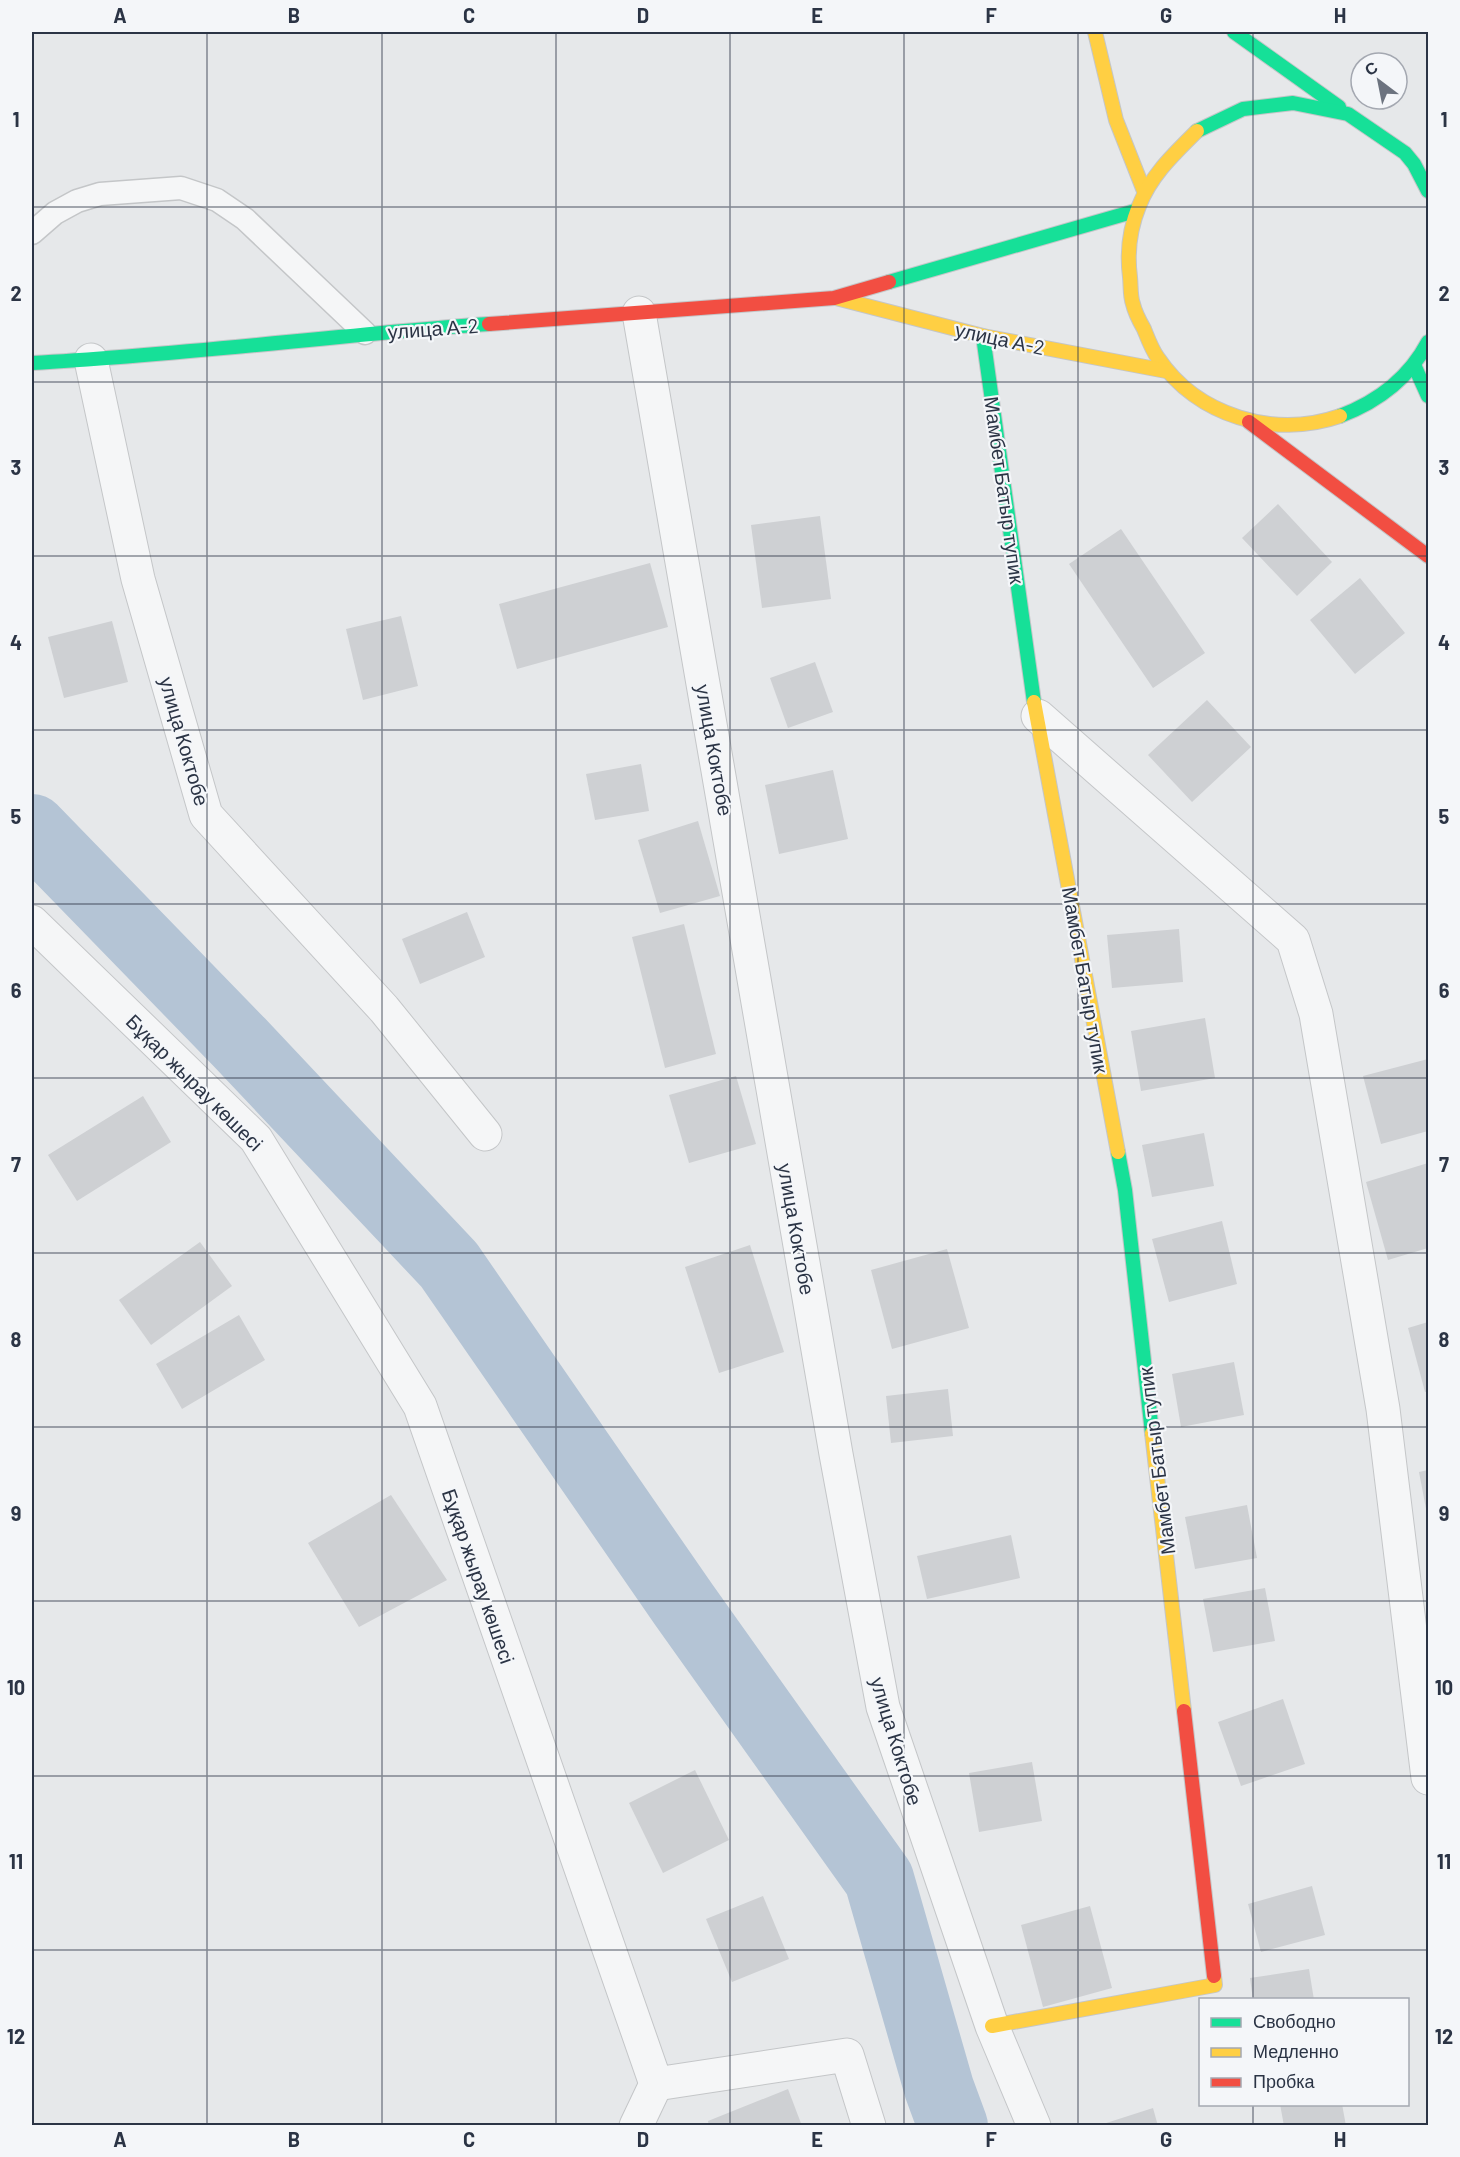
<svg xmlns="http://www.w3.org/2000/svg" width="1460" height="2157" viewBox="0 0 1460 2157" font-family="Barlow,sans-serif">
<style>
.lines{fill:none;stroke-linecap:round;stroke-linejoin:round}
.river{stroke:#b4c4d5;stroke-width:70}
.building{fill:#ced0d3}
.lane-casing{stroke:#c4c6c8;stroke-width:25}
.street-casing{stroke:#c4c6c8;stroke-width:35}
.fast-casing{stroke:#c4c6c8;stroke-width:16}
.slow-casing{stroke:#c4c6c8;stroke-width:16}
.jam-casing{stroke:#c4c6c8;stroke-width:16}
.lane{stroke:#f5f6f7;stroke-width:22}
.street{stroke:#f5f6f7;stroke-width:33}
.fast{stroke:#16e098;stroke-width:14}
.slow{stroke:#ffcf43;stroke-width:14}
.jam{stroke:#f24e42;stroke-width:14}
.grid{fill:none;stroke:#2b3445;stroke-width:1.5;stroke-opacity:0.55}
.labels{text-anchor:middle;dominant-baseline:central;stroke-width:4.5;stroke-linejoin:round;paint-order:stroke}
.street-label{font-size:20px;fill:#2b3445;stroke:#f4f6f9}
.neatline{fill:none;stroke:#2b3445;stroke-width:2}
.grid-label{font-size:20px;text-anchor:middle;font-weight:bold;fill:#2b3445}
</style>
<rect width="100%" height="100%" fill="#e6e8ea"/>
<g class="lines">
<polyline class="river" points="32,829 240,1043 449,1265 684,1605 879,1879 939,2088 953,2126"/>
</g>
<g class="building">
<polygon points="1278,504 1332,562 1297,596 1242,538"/>
<polygon points="820,516 831,599 762,608 751,525"/>
<polygon points="1121,529 1205,653 1153,688 1069,564"/>
<polygon points="650,563 668,627 517,669 499,604"/>
<polygon points="1360,578 1405,633 1355,674 1310,620"/>
<polygon points="401,616 418,686 363,700 346,629"/>
<polygon points="112,621 128,682 64,698 48,637"/>
<polygon points="815,662 833,712 788,728 770,678"/>
<polygon points="1207,700 1251,747 1192,802 1148,755"/>
<polygon points="641,764 649,811 595,820 586,774"/>
<polygon points="833,770 848,839 779,854 765,785"/>
<polygon points="698,821 720,896 660,913 638,840"/>
<polygon points="467,912 485,957 420,984 402,939"/>
<polygon points="684,924 716,1054 665,1068 632,937"/>
<polygon points="1179,929 1183,982 1112,988 1107,935"/>
<polygon points="1205,1018 1215,1078 1141,1091 1131,1031"/>
<polygon points="1428,1059 1428,1131 1381,1144 1363,1076"/>
<polygon points="736,1076 756,1144 689,1163 669,1095"/>
<polygon points="143,1096 171,1142 77,1201 48,1155"/>
<polygon points="1204,1133 1214,1186 1152,1197 1142,1145"/>
<polygon points="1428,1163 1428,1248 1388,1260 1366,1182"/>
<polygon points="1222,1221 1237,1284 1169,1302 1152,1239"/>
<polygon points="200,1242 232,1286 151,1345 119,1300"/>
<polygon points="750,1245 784,1352 719,1373 685,1267"/>
<polygon points="947,1249 969,1328 892,1349 871,1270"/>
<polygon points="239,1315 265,1360 182,1409 156,1364"/>
<polygon points="1428,1322 1428,1391 1425,1392 1408,1328"/>
<polygon points="1234,1362 1244,1415 1181,1427 1172,1374"/>
<polygon points="948,1389 953,1436 891,1443 886,1396"/>
<polygon points="1428,1470 1428,1514 1427,1514 1419,1472"/>
<polygon points="391,1495 447,1580 359,1627 308,1543"/>
<polygon points="1247,1505 1257,1558 1195,1569 1185,1517"/>
<polygon points="1011,1535 1020,1578 927,1599 917,1556"/>
<polygon points="1265,1588 1275,1641 1213,1652 1203,1599"/>
<polygon points="1283,1699 1305,1764 1241,1786 1218,1722"/>
<polygon points="1032,1762 1042,1821 979,1832 969,1773"/>
<polygon points="695,1770 729,1840 663,1873 629,1803"/>
<polygon points="1312,1886 1325,1935 1261,1952 1248,1904"/>
<polygon points="763,1896 789,1959 732,1982 706,1919"/>
<polygon points="1090,1906 1112,1988 1043,2007 1021,1925"/>
<polygon points="1309,1969 1314,2000 1253,2000 1250,1978"/>
<polygon points="788,2089 802,2126 709,2126 708,2121"/>
<polygon points="1280,2104 1342,2104 1346,2126 1284,2126"/>
<polygon points="1153,2108 1158,2126 1100,2126 1100,2125"/>
</g>
<g class="lines">
<defs>
<polyline id="lane" points="32,233 55,213 77,201 100,194 181,188 217,200 245,219 365,333"/>
<g id="street">
<polyline points="639,313 836,1454 883,1707 992,2026 1034,2126"/>
<polyline points="91,360 138,579 206,815 384,1009 485,1134"/>
<polyline points="1038,716 1293,940 1316,1014 1383,1409 1428,1778"/>
<polyline points="32,922 256,1139 420,1406 656,2084 847,2055 869,2126"/>
<polyline points="636,2126 656,2084"/>
</g>
<g id="fast">
<polyline points="1234,32 1339,107"/>
<polyline points="1197,131 1243,109 1293,103 1348,114 1405,153 1414,164 1428,191"/>
<polyline points="889,282 1135,211"/>
<polyline points="983,336 1034,702"/>
<path d="M32,363C185,355 336,335 489,324"/>
<polyline points="1414,365 1428,396"/>
<path d="M1340,416C1377,402 1409,378 1428,342"/>
<polyline points="1118,1152 1125,1190 1152,1433"/>
</g>
<g id="slow">
<polyline points="1095,32 1116,120 1144,191"/>
<path d="M1197,131C1174,154 1151,175 1139,206C1130,228 1127,254 1130,277C1131,286 1130,296 1133,304C1135,313 1140,322 1144,329C1148,339 1152,350 1158,358C1197,416 1274,439 1340,416"/>
<polyline points="836,298 983,336 1166,371"/>
<polyline points="1034,702 1118,1152"/>
<polyline points="1152,1433 1184,1711"/>
<polyline points="992,2026 1215,1985 1214,1976"/>
</g>
<g id="jam">
<polyline points="489,324 834,298 889,282"/>
<polyline points="1249,422 1428,556"/>
<polyline points="1184,1711 1214,1976"/>
</g>
</defs>
<use href="#lane" class="lane-casing"/>
<use href="#street" class="street-casing"/>
<use href="#fast" class="fast-casing"/>
<use href="#slow" class="slow-casing"/>
<use href="#jam" class="jam-casing"/>
<use href="#lane" class="lane"/>
<use href="#street" class="street"/>
<use href="#fast" class="fast"/>
<use href="#slow" class="slow"/>
<use href="#jam" class="jam"/>
</g>
<path class="grid" d="M207,32V2126M382,32V2126M556,32V2126M730,32V2126M904,32V2126M1078,32V2126M1253,32V2000M32,207H1428M32,382H1428M32,556H1428M32,730H1428M32,904H1428M32,1078H1428M32,1253H1428M32,1427H1428M32,1601H1428M32,1776H1428M32,1950H1428M1253,2104V2126"/>
<g class="labels">
<g class="street-label">
<text transform="translate(433 328) rotate(-4)">улица А-2</text>
<text transform="translate(1000 338) rotate(12)">улица А-2</text>
<text transform="translate(1005 490) rotate(82)">Мамбет Батыр тупик</text>
<text transform="translate(185 741) rotate(74)">улица Коктобе</text>
<text transform="translate(715 750) rotate(80)">улица Коктобе</text>
<text transform="translate(1086 980) rotate(80)">Мамбет Батыр тупик</text>
<text transform="translate(195 1082) rotate(45)">Бұқар жырау көшесі</text>
<text transform="translate(797 1229) rotate(80)">улица Коктобе</text>
<text transform="translate(1156 1461) rotate(-97)">Мамбет Батыр тупик</text>
<text transform="translate(479 1576) rotate(71)">Бұқар жырау көшесі</text>
<text transform="translate(897 1741) rotate(73)">улица Коктобе</text>
</g>
</g>
<rect width="1460" height="2157" fill="none" stroke="#f4f6f9" stroke-width="66"/>
<rect x="1199" y="1998" width="210" height="108" fill="#f4f6f9" stroke="#a4a8b1" stroke-width="1.5"/>
<rect x="1211" y="2018" width="30" height="9" fill="#16e098" stroke="#a4a8b1" stroke-width="1.5"/>
<text x="1253" y="2028" font-size="18" fill="#2b3445">Свободно</text>
<rect x="1211" y="2048" width="30" height="9" fill="#ffcf43" stroke="#a4a8b1" stroke-width="1.5"/>
<text x="1253" y="2058" font-size="18" fill="#2b3445">Медленно</text>
<rect x="1211" y="2078" width="30" height="9" fill="#f24e42" stroke="#a4a8b1" stroke-width="1.5"/>
<text x="1253" y="2088" font-size="18" fill="#2b3445">Пробка</text>
<g transform="translate(1379 81) rotate(328)"><circle r="28" fill="#f4f6f9" stroke="#a4a8b1" stroke-width="1.5"/>
<path d="M0-4.5L10 22L0 15L-10 22Z" fill="#6c737f"/>
<text y="-9" font-size="16" font-weight="bold" text-anchor="middle" fill="#2b3445">С</text>
</g>
<rect x="33" y="33" width="1394" height="2091" class="neatline"/>
<g class="grid-label">
<text x="120" y="23">A</text>
<text x="294" y="23">B</text>
<text x="469" y="23">C</text>
<text x="643" y="23">D</text>
<text x="817" y="23">E</text>
<text x="991" y="23">F</text>
<text x="1166" y="23">G</text>
<text x="1340" y="23">H</text>
<text x="16" y="127">1</text>
<text x="1444" y="127">1</text>
<text x="16" y="301">2</text>
<text x="1444" y="301">2</text>
<text x="16" y="475">3</text>
<text x="1444" y="475">3</text>
<text x="16" y="650">4</text>
<text x="1444" y="650">4</text>
<text x="16" y="824">5</text>
<text x="1444" y="824">5</text>
<text x="16" y="998">6</text>
<text x="1444" y="998">6</text>
<text x="16" y="1172">7</text>
<text x="1444" y="1172">7</text>
<text x="16" y="1347">8</text>
<text x="1444" y="1347">8</text>
<text x="16" y="1521">9</text>
<text x="1444" y="1521">9</text>
<text x="16" y="1695">10</text>
<text x="1444" y="1695">10</text>
<text x="16" y="1869">11</text>
<text x="1444" y="1869">11</text>
<text x="16" y="2044">12</text>
<text x="1444" y="2044">12</text>
<text x="120" y="2147">A</text>
<text x="294" y="2147">B</text>
<text x="469" y="2147">C</text>
<text x="643" y="2147">D</text>
<text x="817" y="2147">E</text>
<text x="991" y="2147">F</text>
<text x="1166" y="2147">G</text>
<text x="1340" y="2147">H</text>
</g>
</svg>
